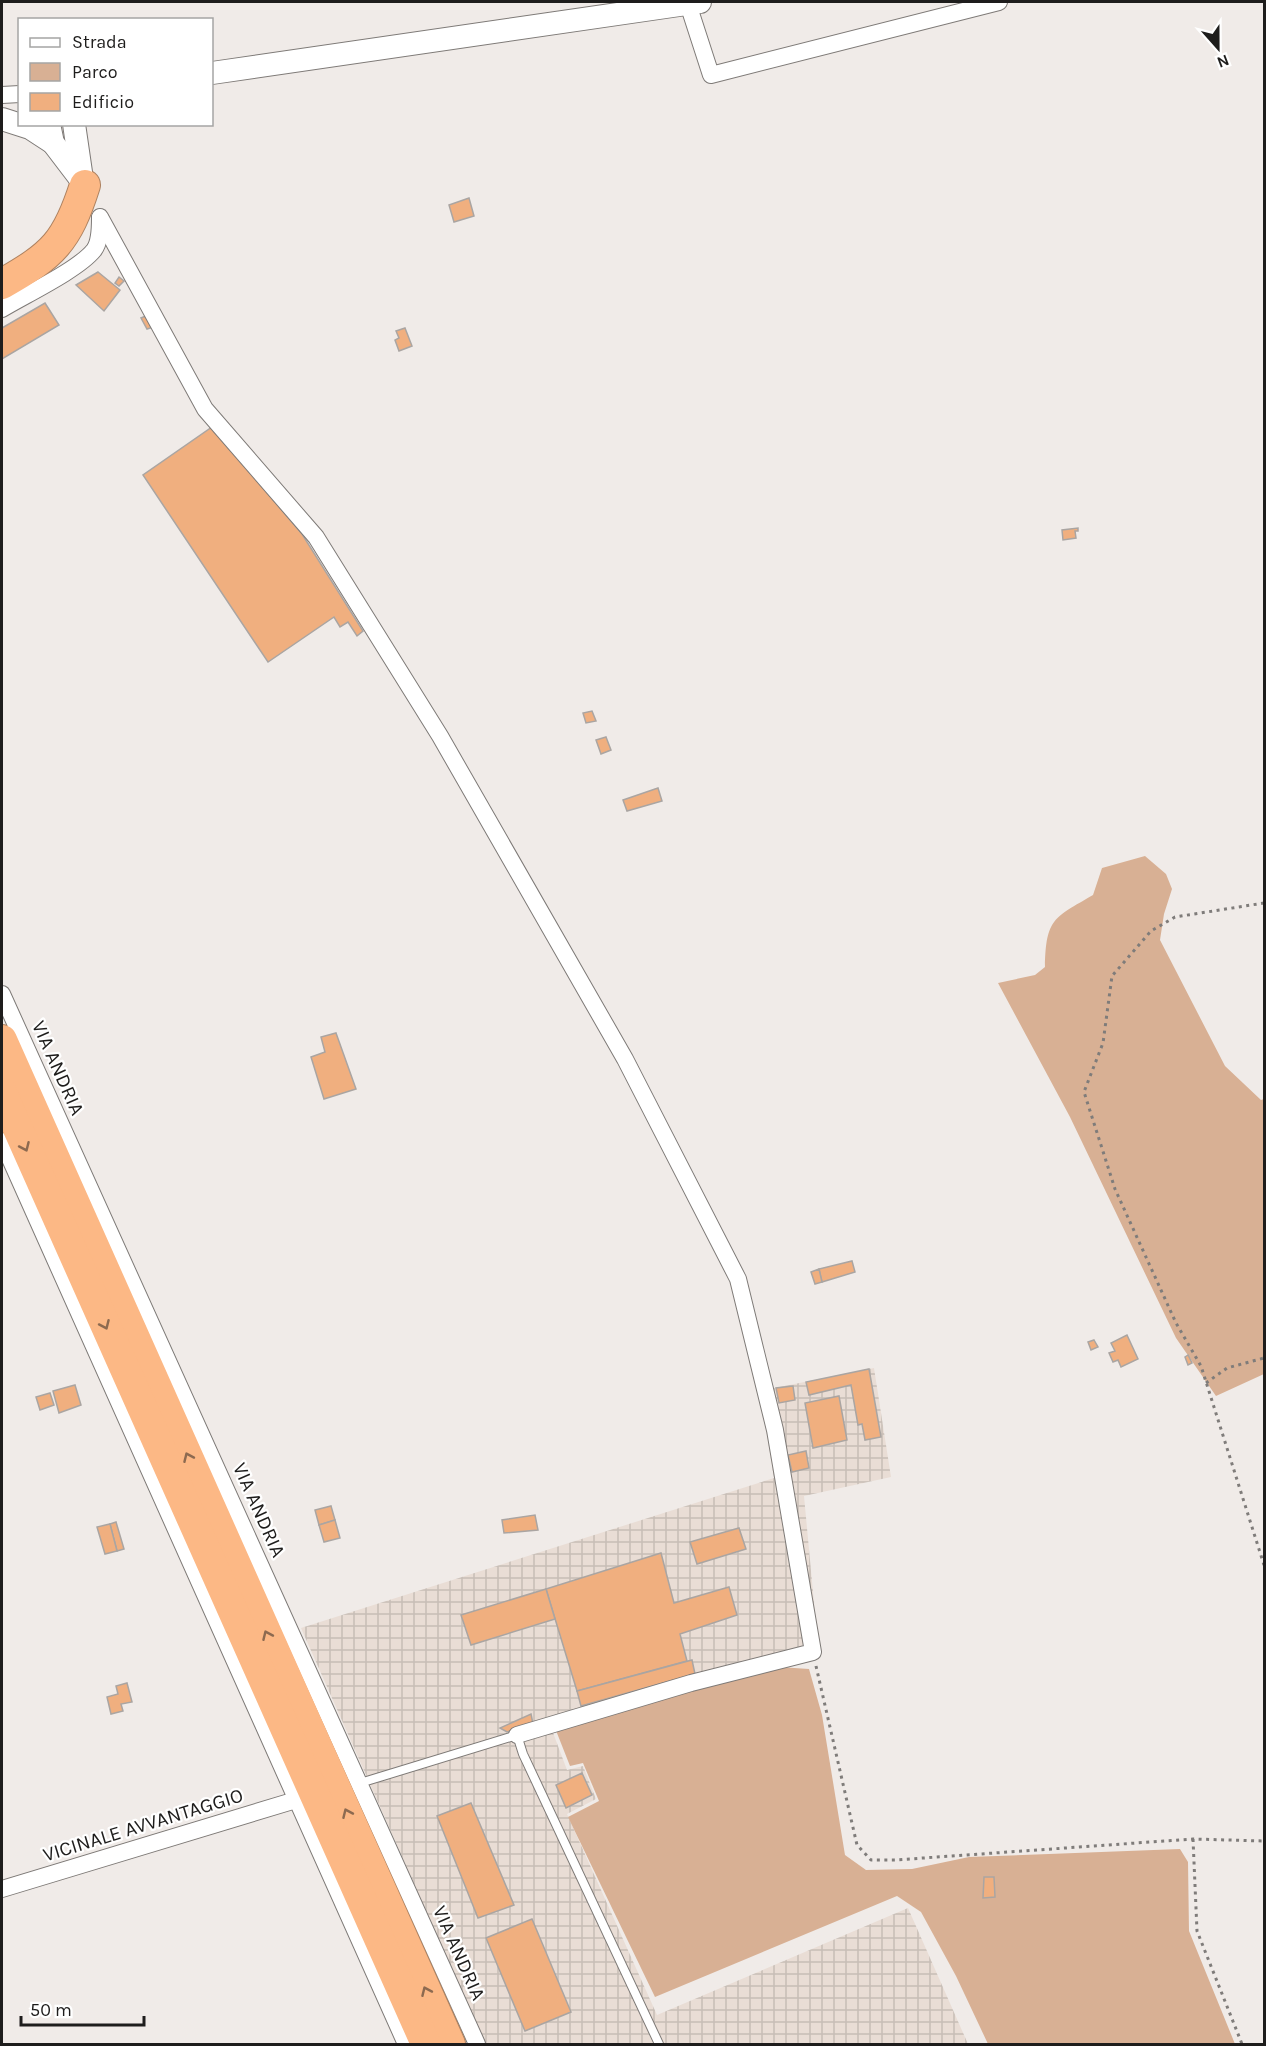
<svg xmlns="http://www.w3.org/2000/svg" width="1266" height="2046" viewBox="0 0 1266 2046" font-family="Karla,sans-serif">
<style>
.industrial{fill:url(#industrial-grid)}
.green{fill:#d8b094}
.building{fill:#f0af7f;stroke:#aaa5a2;stroke-width:1.5}
.lines{fill:none;stroke-linecap:round;stroke-linejoin:round}
.lane-casing{stroke:#7e7a77;stroke-width:10}
.street-casing{stroke:#7e7a77;stroke-width:18}
.secondary-casing{stroke:#7e7a77;stroke-width:24}
.highway-casing{stroke:#ae8260;stroke-width:32}
.path{stroke:#7f7c7a;stroke-width:3;stroke-dasharray:3 4.5;stroke-linecap:butt}
.lane{stroke:#fff;stroke-width:8}
.street{stroke:#fff;stroke-width:16}
.secondary{stroke:#fff;stroke-width:22}
.highway{stroke:#fcb885;stroke-width:30}
.oneway{stroke:#8d6a50}
.labels{text-anchor:middle;dominant-baseline:central;stroke-width:4.5;stroke-linejoin:round;paint-order:stroke}
.street-label{font-size:20px;fill:#1e1d1c;stroke:#fff}
</style>
<defs>
<pattern id="industrial-grid" width="8" height="8" patternUnits="userSpaceOnUse" patternTransform="scale(1.5)"><rect width="8" height="8" fill="#e9ddd5"/><path d="M0 4h8M4 0v8" fill="none" stroke="#c7bdb6"/></pattern>
</defs>
<rect width="100%" height="100%" fill="#f0ebe8"/>
<polygon class="industrial" points="874,1368 891,1477 804,1496 819,1656 552,1730 567,1770 583,1766 596,1799 567,1814 657,2015 908,1908 968,2044 485,2044 301,1628 774,1478 760,1391"/>
<g class="green">
<path d="M1145,856L1166,874L1172,889L1164,914L1160,940L1225,1066L1261,1100L1264,1099V1374L1216,1396L1176,1338L1070,1117L998,983L1035,975L1045,967C1046,918 1054,918 1093,895L1102,868Z"/>
<polygon points="779,1667 809,1669 822,1715 845,1855 866,1870 912,1869 969,1857 1180,1849 1188,1862 1189,1931 1235,2044 988,2044 956,1976 921,1912 897,1896 655,1997 568,1817 599,1801 583,1763 570,1766 555,1728"/>
</g>
<g class="building">
<polygon points="469,198 474,216 454,222 449,205"/>
<polygon points="98,272 120,290 104,311 76,285"/>
<polygon points="119,277 124,281 119,286 115,283"/>
<polygon points="45,303 59,325 2,359 2,328"/>
<polygon points="146,316 153,327 147,329 141,318"/>
<polygon points="405,328 412,346 399,351 395,340 399,338 396,331"/>
<polygon points="212,427 302,534 363,631 357,636 348,622 340,627 334,617 268,662 143,475"/>
<polygon points="1078,528 1078,531 1075,531 1076,538 1063,540 1062,530"/>
<polygon points="592,711 596,721 586,723 583,713"/>
<polygon points="606,737 611,750 601,754 596,740"/>
<polygon points="658,788 662,801 627,811 623,800"/>
<polygon points="336,1033 356,1089 324,1099 311,1057 325,1052 321,1037"/>
<polygon points="852,1261 855,1272 822,1282 819,1269"/>
<polygon points="819,1269 822,1282 815,1284 811,1272"/>
<polygon points="1127,1335 1138,1359 1121,1367 1118,1360 1113,1362 1109,1353 1115,1351 1111,1343"/>
<polygon points="1094,1340 1098,1347 1091,1350 1088,1342"/>
<polygon points="1188,1355 1192,1363 1188,1365 1185,1357"/>
<polygon points="869,1369 881,1437 865,1440 862,1424 858,1425 851,1385 809,1395 806,1382"/>
<polygon points="75,1385 81,1405 59,1413 53,1391"/>
<polygon points="793,1386 795,1400 779,1403 776,1388"/>
<polygon points="50,1393 54,1405 40,1410 36,1397"/>
<polygon points="839,1396 847,1440 813,1448 805,1403"/>
<polygon points="806,1451 809,1468 792,1472 788,1455"/>
<polygon points="331,1506 335,1520 319,1525 315,1510"/>
<polygon points="535,1515 538,1530 504,1533 502,1520"/>
<polygon points="335,1520 340,1538 324,1542 319,1525"/>
<polygon points="116,1522 124,1549 117,1551 110,1524"/>
<polygon points="110,1524 117,1551 105,1554 97,1527"/>
<polygon points="739,1528 746,1549 697,1564 690,1542"/>
<polygon points="661,1553 674,1603 729,1587 737,1615 680,1634 687,1661 577,1691 546,1589"/>
<polygon points="546,1589 555,1619 471,1645 461,1615"/>
<polygon points="692,1660 695,1674 581,1706 577,1691"/>
<polygon points="127,1683 132,1702 121,1704 123,1711 111,1714 107,1697 118,1694 116,1686"/>
<polygon points="531,1714 533,1724 507,1732 500,1728"/>
<polygon points="582,1773 592,1795 566,1808 556,1785"/>
<polygon points="471,1803 514,1905 478,1918 437,1816"/>
<polygon points="984,1877 994,1877 995,1897 983,1898"/>
<polygon points="532,1919 571,2012 525,2031 486,1938"/>
</g>
<g class="lines">
<defs>
<polyline id="lane" points="360,1783 517,1735 523,1754 659,2044"/>
<g id="street">
<polyline points="688,4 711,75 999,2"/>
<polyline points="2,95 20,94"/>
<polyline points="100,217 205,409 316,537 440,736 625,1059 738,1279 775,1430 813,1652 691,1683 517,1735"/>
<path d="M2,309C25,295 78,270 94,250C100,242 100,229 100,218"/>
<polyline points="2,994 477,2044"/>
<polyline points="2,1141 406,2044"/>
<polyline points="2,1889 296,1800"/>
</g>
<g id="secondary">
<polyline points="212,73 700,2"/>
<polyline points="2,119 30,128 53,143"/>
<polyline points="49,124 53,143 85,185"/>
<polyline points="74,124 82,179"/>
</g>
<g id="highway">
<path d="M2,284C53,255 67,242 85,185"/>
<polyline points="2,1040 450,2044"/>
<polyline points="2,1093 426,2044"/>
</g>
</defs>
<use href="#lane" class="lane-casing"/>
<use href="#street" class="street-casing"/>
<use href="#secondary" class="secondary-casing"/>
<use href="#highway" class="highway-casing"/>
<g class="path">
<polyline points="1264,903 1175,917 1151,931 1112,976 1103,1043 1084,1092 1115,1189 1176,1323 1201,1366 1264,1565"/>
<polyline points="1206,1383 1227,1368 1264,1358"/>
<polyline points="816,1666 857,1845 871,1860 895,1860 1193,1839 1264,1841"/>
<polyline points="1193,1839 1197,1931 1242,2044"/>
</g>
<use href="#lane" class="lane"/>
<use href="#street" class="street"/>
<use href="#secondary" class="secondary"/>
<use href="#highway" class="highway"/>
</g>
<defs><path id="oneway-chevron" d="M-2-3.5L2.5 0L-2 3.5" fill="none" stroke-width="1.6" stroke-linecap="round" stroke-linejoin="round" transform="scale(1.5)"/></defs>
<g class="oneway">
<use href="#oneway-chevron" transform="translate(25 1147) rotate(66)"/>
<use href="#oneway-chevron" transform="translate(105 1325) rotate(66)"/>
<use href="#oneway-chevron" transform="translate(188 1457) rotate(-114)"/>
<use href="#oneway-chevron" transform="translate(267 1635) rotate(-114)"/>
<use href="#oneway-chevron" transform="translate(347 1813) rotate(-114)"/>
<use href="#oneway-chevron" transform="translate(426 1991) rotate(-114)"/>
</g>
<g class="labels">
<g class="street-label">
<text transform="translate(58 1068) rotate(66)">VIA ANDRIA</text>
<text transform="translate(259 1510) rotate(66)">VIA ANDRIA</text>
<text transform="translate(143 1825) rotate(-17)">VICINALE AVVANTAGGIO</text>
<text transform="translate(459 1953) rotate(66)">VIA ANDRIA</text>
</g>
</g>
<rect width="1266" height="2046" fill="none" stroke="#1e1d1c" stroke-width="6"/>
<rect x="18" y="18" width="195" height="108" fill="#ffffff" stroke="#a5a5a4" stroke-width="1.5"/>
<rect x="30" y="38" width="30" height="9" fill="#ffffff" stroke="#a5a5a4" stroke-width="1.5"/>
<text x="72" y="48" font-size="18" fill="#1e1d1c">Strada</text>
<rect x="30" y="63" width="30" height="18" fill="#d8b094" stroke="#a5a5a4" stroke-width="1.5"/>
<text x="72" y="78" font-size="18" fill="#1e1d1c">Parco</text>
<rect x="30" y="93" width="30" height="18" fill="#f0af7f" stroke="#a5a5a4" stroke-width="1.5"/>
<text x="72" y="108" font-size="18" fill="#1e1d1c">Edificio</text>
<g transform="translate(1218 48) rotate(159)" stroke="#ffffff" stroke-width="4.5" paint-order="stroke">
<path d="M0-4.5L10 22L0 15L-10 22Z" fill="#1e1d1c"/>
<text y="-9" font-size="16" font-weight="bold" text-anchor="middle" fill="#1e1d1c">N</text>
</g>
<path d="M21 2016v9h123v-9" fill="none" stroke="#1e1d1c" stroke-width="3"/>
<text x="30" y="2016" font-size="18" fill="#1e1d1c" stroke="#ffffff" stroke-width="4.5" paint-order="stroke">50 m</text>
</svg>
